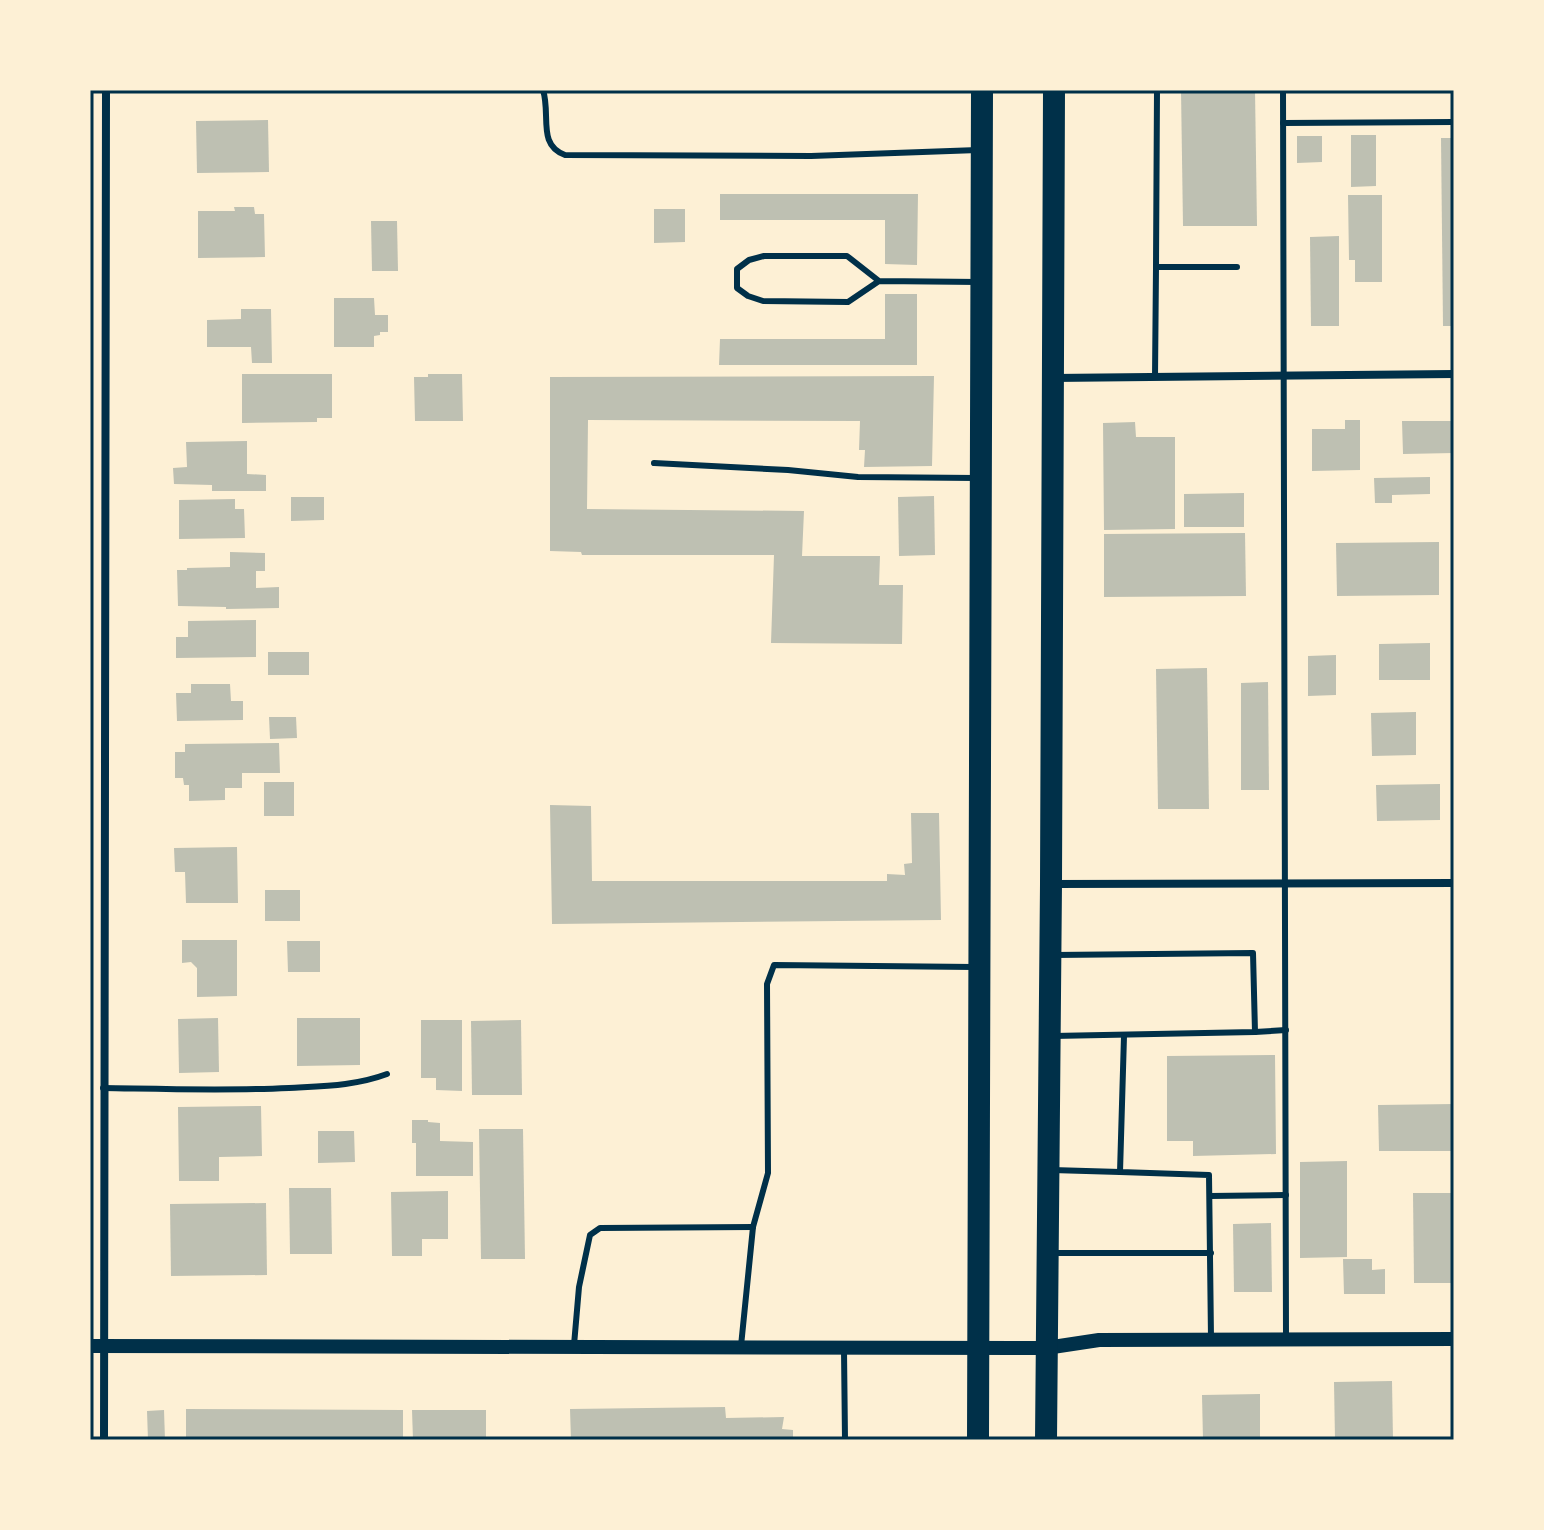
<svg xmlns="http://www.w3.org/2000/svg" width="1544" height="1530" viewBox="0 0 1544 1530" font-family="'Golos Text',sans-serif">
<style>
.building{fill:#bec0b2}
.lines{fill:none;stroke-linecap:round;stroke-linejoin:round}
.service{stroke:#003049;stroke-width:6}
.minor{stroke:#003049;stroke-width:8}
.tertiary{stroke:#003049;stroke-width:14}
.trunk{stroke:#003049;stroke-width:22}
.neatline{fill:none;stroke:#003049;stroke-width:3}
</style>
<rect width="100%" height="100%" fill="#fdf0d5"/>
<g class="building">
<polygon points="1181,90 1255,90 1257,226 1183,226"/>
<polygon points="268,120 269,172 197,173 196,121"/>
<polygon points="1351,135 1376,135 1376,186 1351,187"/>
<polygon points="1297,136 1322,136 1322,162 1297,163"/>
<polygon points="1441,138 1454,138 1454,326 1443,326"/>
<polygon points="720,194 918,194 917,265 885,264 885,220 720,220"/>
<polygon points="1348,195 1382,195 1382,282 1355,282 1355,260 1349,260"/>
<polygon points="234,207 254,207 255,214 264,214 265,257 198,258 198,211 235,211"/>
<polygon points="654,209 685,209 685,242 654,243"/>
<polygon points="371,221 397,221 398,271 372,271"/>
<polygon points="1339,236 1339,326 1311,326 1310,237"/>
<polygon points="885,294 917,294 917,365 719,365 720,339 885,339"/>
<polygon points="334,298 374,298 375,315 388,315 388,332 380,332 380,335 374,336 374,347 334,347"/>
<polygon points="241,309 271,309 272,363 252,363 251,347 207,347 207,320 241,319"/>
<polygon points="242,374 332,374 332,418 317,418 317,422 242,423"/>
<polygon points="428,374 462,374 463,421 415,421 414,377 428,377"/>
<polygon points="934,376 932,466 864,467 865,450 859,450 860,421 588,420 587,509 804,511 802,556 880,556 879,585 903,585 902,644 771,643 774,555 582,555 581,552 550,551 550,377"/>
<polygon points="1345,420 1360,420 1360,470 1312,471 1312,429 1345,429"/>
<polygon points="1402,421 1454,421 1454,453 1403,454"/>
<polygon points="1135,422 1136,437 1175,437 1175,529 1104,530 1103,423"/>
<polygon points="247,441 247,474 266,475 266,491 212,491 212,485 174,484 173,468 187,467 186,442"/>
<polygon points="1430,477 1430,494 1392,495 1392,503 1375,503 1374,478"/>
<polygon points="1244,493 1244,527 1184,527 1184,494"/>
<polygon points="934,496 935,555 899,556 898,497"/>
<polygon points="291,497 324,497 324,520 291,521"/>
<polygon points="235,499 235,509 244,509 245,538 179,539 179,500"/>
<polygon points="1245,533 1246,596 1104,597 1104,534"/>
<polygon points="1439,542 1439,595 1337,596 1336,543"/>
<polygon points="230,552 265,553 265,571 256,571 256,588 279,587 279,608 226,609 226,607 178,606 177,570 187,570 187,568 230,567"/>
<polygon points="256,620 256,657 176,658 176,637 188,637 188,621"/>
<polygon points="1430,643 1430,680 1379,680 1379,644"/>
<rect x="268" y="652" width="41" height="23"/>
<polygon points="1336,655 1336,695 1308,696 1308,656"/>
<polygon points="1207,668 1209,809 1158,809 1156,669"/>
<polygon points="1268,682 1269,790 1241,790 1241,683"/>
<polygon points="191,684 230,684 231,701 243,701 243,720 177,721 176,693 191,693"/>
<polygon points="1416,712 1416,755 1372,756 1371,713"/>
<polygon points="269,717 296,717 297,738 270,739"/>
<polygon points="279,743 280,773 242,773 242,788 225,788 225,800 189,801 189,785 184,785 183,778 175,778 175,752 185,752 185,744"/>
<rect x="264" y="782" width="30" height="34"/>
<polygon points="1440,784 1440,820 1377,821 1376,785"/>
<polygon points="550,805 591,806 592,881 887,881 887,874 905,875 904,864 912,863 911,813 939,813 941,920 552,924"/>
<polygon points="237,847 238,903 186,903 185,872 175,872 174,848"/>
<rect x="265" y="890" width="35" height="31"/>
<polygon points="182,940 237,940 237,996 197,997 197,968 191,962 182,963"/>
<polygon points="287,941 320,941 320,972 288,972"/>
<polygon points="218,1018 219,1072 179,1073 178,1019"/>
<polygon points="297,1018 360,1018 360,1065 297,1066"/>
<polygon points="421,1020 462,1020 462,1091 436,1090 436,1078 421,1078"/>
<polygon points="521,1020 522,1095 472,1095 471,1021"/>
<polygon points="1275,1055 1276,1154 1193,1156 1193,1141 1167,1141 1167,1056"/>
<polygon points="1454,1104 1454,1151 1379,1151 1378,1105"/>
<polygon points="261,1106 262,1156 219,1157 219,1181 179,1181 178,1107"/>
<polygon points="412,1120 428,1120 428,1122 440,1123 440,1141 473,1142 473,1176 416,1176 416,1143 412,1143"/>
<polygon points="479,1129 523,1129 525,1259 481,1259"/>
<polygon points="318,1131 354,1131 355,1162 318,1163"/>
<polygon points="1347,1161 1347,1257 1300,1258 1300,1162"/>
<polygon points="289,1188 331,1188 332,1254 290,1254"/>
<polygon points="448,1191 448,1239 422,1239 422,1256 392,1256 391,1192"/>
<polygon points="1413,1193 1454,1193 1454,1283 1414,1283"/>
<polygon points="266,1203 267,1275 171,1276 170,1204"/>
<polygon points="1271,1223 1272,1292 1234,1292 1233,1224"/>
<polygon points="1343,1259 1372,1259 1372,1270 1385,1269 1385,1294 1344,1294"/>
<polygon points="1392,1381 1393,1440 1335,1440 1334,1382"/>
<polygon points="1260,1394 1260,1440 1203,1440 1202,1395"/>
<polygon points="725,1407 726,1418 784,1417 782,1429 793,1430 793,1440 571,1440 570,1409"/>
<polygon points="186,1409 403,1410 403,1440 186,1440"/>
<polygon points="164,1410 165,1440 148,1440 147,1411"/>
<polygon points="412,1410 486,1410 486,1440 413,1440"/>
</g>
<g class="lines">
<g class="service">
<path d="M543,90C551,115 537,145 565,155L811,156L978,150"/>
<polyline points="1283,90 1286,1340"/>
<polyline points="1283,123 1454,122"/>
<polyline points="1156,267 1157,90"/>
<polyline points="879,281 847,256 764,256 749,260 737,269 737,288 748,296 763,301 848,302 879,281 979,282"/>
<polyline points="1155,377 1156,267 1237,267"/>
<polyline points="654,463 788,470 858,477 976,478"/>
<polyline points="1255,1032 1286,1030"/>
<polyline points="1053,1036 1255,1032 1253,953 1054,955"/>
<polyline points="1124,1036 1120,1172 1209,1175 1211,1338"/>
<path d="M103,1088C165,1089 227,1091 289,1088C322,1086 355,1086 387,1074"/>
<polyline points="1052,1170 1120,1172"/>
<polyline points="1210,1196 1286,1195"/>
<polyline points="1051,1253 1211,1253"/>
<polyline points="574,1345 579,1287 590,1235 600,1228 753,1227"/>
<polyline points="741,1346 753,1227 768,1173 767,984 774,965 974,967"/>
<polyline points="844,1350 845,1440"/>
</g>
<g class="minor">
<polyline points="1053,378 1454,374"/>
<polyline points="1052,884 1454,883"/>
<polyline points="104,1440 106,90"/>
</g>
<polyline class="tertiary" points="90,1346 1046,1348 1099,1340 1454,1339"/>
<g class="trunk">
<polyline points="978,1440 982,90"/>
<polyline points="1046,1440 1051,884 1054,90"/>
</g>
</g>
<rect width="1544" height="1530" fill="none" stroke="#fdf0d5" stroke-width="184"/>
<rect x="92" y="92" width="1360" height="1346" class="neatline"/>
</svg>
